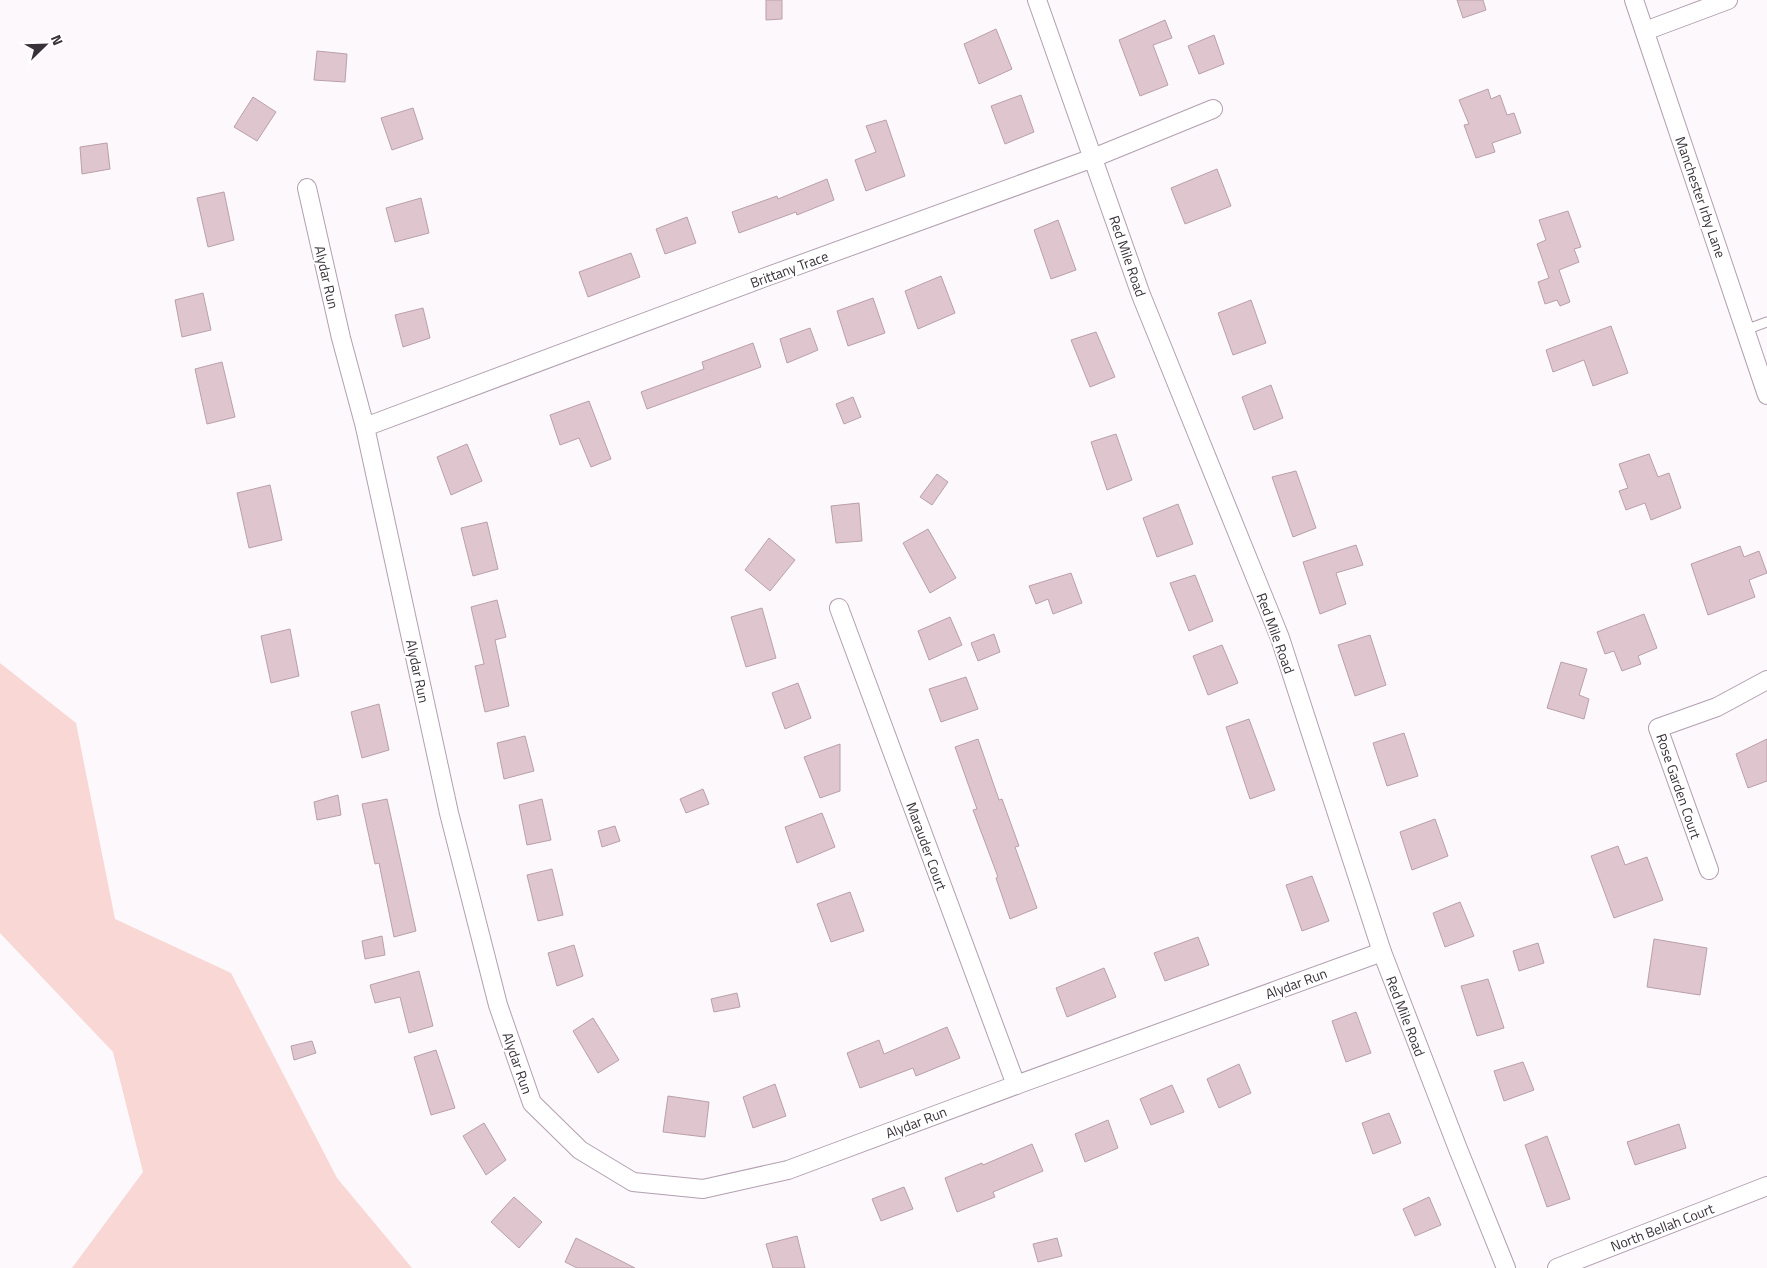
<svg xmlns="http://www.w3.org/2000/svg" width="1767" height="1268" viewBox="0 0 1767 1268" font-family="'Titillium Web',sans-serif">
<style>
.green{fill:#f8d7d4}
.building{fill:#dfc5cd;stroke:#baa0a8}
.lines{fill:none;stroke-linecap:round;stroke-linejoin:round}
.service-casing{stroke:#b29faf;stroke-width:11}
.minor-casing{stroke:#b29faf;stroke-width:20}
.service{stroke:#fff;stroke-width:9}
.minor{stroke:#fff;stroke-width:18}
.labels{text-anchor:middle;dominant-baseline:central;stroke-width:4;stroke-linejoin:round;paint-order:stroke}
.street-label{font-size:14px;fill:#393138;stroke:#fff}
</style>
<rect width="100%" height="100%" fill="#fcf8fc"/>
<polygon class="green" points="0,663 76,723 115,919 231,973 337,1178 412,1268 72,1268 143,1172 113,1052 0,933"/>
<g class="building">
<polygon points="766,0 782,0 782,19 766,20"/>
<polygon points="1457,0 1483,0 1486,10 1463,18"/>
<polygon points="1165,20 1172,38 1153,45 1168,85 1140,96 1119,40"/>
<polygon points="996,29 1012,69 979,84 964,44"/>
<polygon points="1214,35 1224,64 1199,74 1188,46"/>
<polygon points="317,51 347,54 345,82 314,80"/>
<polygon points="1488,89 1491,99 1500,95 1507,115 1514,113 1521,133 1492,143 1495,152 1476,158 1464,125 1469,124 1459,100"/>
<polygon points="1021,95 1034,132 1005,144 991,106"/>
<polygon points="253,97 276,112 257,141 234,127"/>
<polygon points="413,108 423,139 392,150 381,118"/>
<polygon points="886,120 905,176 866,191 855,160 876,152 866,126"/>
<polygon points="107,143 110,169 82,174 80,147"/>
<polygon points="1217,169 1231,206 1185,224 1171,188"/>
<polygon points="827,179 834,200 797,215 796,212 739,233 732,212 777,196 778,199"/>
<polygon points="224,192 234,240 208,247 197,198"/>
<polygon points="421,198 429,233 395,242 386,208"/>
<polygon points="1568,211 1581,247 1574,249 1579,262 1559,270 1570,302 1560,306 1557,300 1545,304 1538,282 1549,278 1537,244 1546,240 1539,220"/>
<polygon points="687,217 696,243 665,254 656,229"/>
<polygon points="1058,220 1076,270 1051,279 1034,230"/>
<polygon points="631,253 640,277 588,297 579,272"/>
<polygon points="941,276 955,313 918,329 905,291"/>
<polygon points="203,293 211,330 182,337 175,300"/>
<polygon points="873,298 885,333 848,346 837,311"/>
<polygon points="1251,300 1266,343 1233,355 1218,313"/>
<polygon points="423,308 430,338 403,347 395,315"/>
<polygon points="1611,326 1628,373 1593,386 1584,360 1553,372 1546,350"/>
<polygon points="810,328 818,350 787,363 780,339"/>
<polygon points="1096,332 1115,377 1090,387 1071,340"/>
<polygon points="753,343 761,367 647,409 641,392 704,369 702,362"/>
<polygon points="222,362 235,417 207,424 195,369"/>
<polygon points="1271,385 1283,418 1254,430 1242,397"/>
<polygon points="853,397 861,417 844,424 836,404"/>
<polygon points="589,401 611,459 591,467 579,438 560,445 550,415"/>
<polygon points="1116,434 1132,480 1107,490 1091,442"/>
<polygon points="467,444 482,481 451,495 437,457"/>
<polygon points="1649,454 1658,477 1669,473 1681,508 1651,520 1645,503 1626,510 1619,491 1628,488 1619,464"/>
<polygon points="1296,471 1316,528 1293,537 1272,477"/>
<polygon points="937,474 948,482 932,505 920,497"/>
<polygon points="270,485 282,540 249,548 237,493"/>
<polygon points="859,503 862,541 836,543 831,506"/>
<polygon points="1178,504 1193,544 1157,557 1143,518"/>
<polygon points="487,522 498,569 473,576 461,528"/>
<polygon points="928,529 956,578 930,593 903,543"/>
<polygon points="769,538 795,560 770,591 745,570"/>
<polygon points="1356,545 1363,565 1336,573 1346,604 1320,614 1303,562"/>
<polygon points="1740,546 1744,557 1759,551 1767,573 1749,580 1755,597 1708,615 1691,564"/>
<polygon points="1071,573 1082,603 1053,614 1048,599 1036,604 1029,586"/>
<polygon points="1195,575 1213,621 1189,631 1170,583"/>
<polygon points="497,600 506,637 495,640 509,706 485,712 475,666 484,664 471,607"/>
<polygon points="762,608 776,658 746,667 731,617"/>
<polygon points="1644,614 1657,648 1638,656 1641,664 1622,671 1614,651 1605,654 1597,632"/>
<polygon points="950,617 962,645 929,660 918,631"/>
<polygon points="290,629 299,676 271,683 261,636"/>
<polygon points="994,634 1000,652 978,661 971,643"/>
<polygon points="1370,635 1386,685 1355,696 1338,645"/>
<polygon points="1222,645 1238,683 1208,695 1193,656"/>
<polygon points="1561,662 1587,669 1579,695 1589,699 1584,719 1547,708"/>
<polygon points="966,677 978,709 941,722 929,689"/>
<polygon points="798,683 811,718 785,729 772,693"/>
<polygon points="379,704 389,750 362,758 351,712"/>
<polygon points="1249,719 1275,790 1250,799 1226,727"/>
<polygon points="1404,733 1418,776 1387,786 1373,743"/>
<polygon points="525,736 534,771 504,779 497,743"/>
<polygon points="978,739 999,800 1002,799 1019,846 1015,847 1037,908 1010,919 996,878 998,877 973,810 977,809 955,747"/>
<polygon points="1767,739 1767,781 1748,788 1736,754"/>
<polygon points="840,744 840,791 820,798 804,757"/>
<polygon points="703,789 709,804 686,813 680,799"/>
<polygon points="338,795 341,815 317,820 314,802"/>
<polygon points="387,799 416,931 394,937 379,863 375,864 362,804"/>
<polygon points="542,799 551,840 527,845 519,805"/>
<polygon points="822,813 835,847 797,863 785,827"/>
<polygon points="1435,819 1448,856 1412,870 1400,832"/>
<polygon points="615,826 620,841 602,847 598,831"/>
<polygon points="1618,846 1625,865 1647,857 1663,900 1614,918 1591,856"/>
<polygon points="552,869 563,915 538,921 527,875"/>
<polygon points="1312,876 1329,921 1302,931 1286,885"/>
<polygon points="850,892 864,931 831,942 817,904"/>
<polygon points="1460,902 1474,936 1445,947 1433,913"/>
<polygon points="382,936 385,955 365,959 362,941"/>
<polygon points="1198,937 1209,965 1165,981 1154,953"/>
<polygon points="1654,939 1707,948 1700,995 1647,987"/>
<polygon points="1538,943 1544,963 1519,971 1513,951"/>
<polygon points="574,945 583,976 557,986 548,953"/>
<polygon points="1104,968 1116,997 1067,1017 1056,988"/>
<polygon points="419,971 433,1026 409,1033 400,997 375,1003 370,985"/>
<polygon points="1488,979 1504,1028 1477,1036 1461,986"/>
<polygon points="737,993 740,1007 714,1012 711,999"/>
<polygon points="1356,1012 1371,1053 1346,1062 1332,1021"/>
<polygon points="593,1018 619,1060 598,1073 573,1031"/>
<polygon points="947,1027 960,1058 916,1076 913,1068 860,1088 847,1053 879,1040 884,1054"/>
<polygon points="312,1041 316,1053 294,1060 291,1046"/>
<polygon points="436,1050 455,1108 431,1115 414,1057"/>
<polygon points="1523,1062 1534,1090 1504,1101 1494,1071"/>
<polygon points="1239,1064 1251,1093 1219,1108 1207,1079"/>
<polygon points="775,1084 786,1116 753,1128 743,1097"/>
<polygon points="1172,1085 1184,1112 1151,1125 1140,1099"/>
<polygon points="668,1096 709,1102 705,1137 663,1132"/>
<polygon points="1389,1113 1401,1143 1373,1154 1362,1123"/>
<polygon points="1108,1120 1118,1148 1085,1162 1075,1134"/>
<polygon points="484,1123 506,1160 486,1175 463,1136"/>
<polygon points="1679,1124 1686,1148 1635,1165 1627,1142"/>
<polygon points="1547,1136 1570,1199 1547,1207 1525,1145"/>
<polygon points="1032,1144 1043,1171 993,1192 995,1197 957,1212 945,1178 982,1163 983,1165"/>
<polygon points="904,1187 913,1209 881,1221 872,1199"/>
<polygon points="514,1197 542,1222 519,1248 491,1222"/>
<polygon points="1429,1197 1441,1225 1415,1236 1403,1209"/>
<polygon points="797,1236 805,1268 773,1268 766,1244"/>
<polygon points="576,1238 635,1268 577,1268 565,1262"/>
<polygon points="1057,1238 1062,1256 1038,1262 1033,1244"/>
</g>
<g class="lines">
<defs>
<polyline id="service" points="1745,330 1767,322"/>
<g id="minor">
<polyline points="1037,0 1141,295 1280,638 1382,952 1458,1149 1506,1268"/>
<polyline points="1634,0 1767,395"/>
<polyline points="1645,31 1728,0"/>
<polyline points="307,188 341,338 365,427 449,813 498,1005 532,1103 580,1150 633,1182 703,1189 788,1170 1016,1085 1382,952"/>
<polyline points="365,427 763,278 1093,158 1213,109"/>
<polyline points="839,608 1016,1085"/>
<polyline points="1709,870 1658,728 1717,707 1767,680"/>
<polyline points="1557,1268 1767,1186"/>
</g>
</defs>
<use href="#service" class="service-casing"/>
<use href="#minor" class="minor-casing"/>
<use href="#service" class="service"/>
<use href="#minor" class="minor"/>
</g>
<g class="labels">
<g class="street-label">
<text transform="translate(1701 197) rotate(71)">Manchester Irby Lane</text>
<text transform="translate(1128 256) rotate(71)">Red Mile Road</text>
<text transform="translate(789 269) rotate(-20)">Brittany Trace</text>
<text transform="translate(327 277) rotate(77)">Alydar Run</text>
<text transform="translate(1276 633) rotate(70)">Red Mile Road</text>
<text transform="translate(418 671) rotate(78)">Alydar Run</text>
<text transform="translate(1679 786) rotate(71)">Rose Garden Court</text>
<text transform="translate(927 846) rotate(70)">Marauder Court</text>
<text transform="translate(1296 983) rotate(-20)">Alydar Run</text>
<text transform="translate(1406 1016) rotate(69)">Red Mile Road</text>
<text transform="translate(518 1063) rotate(71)">Alydar Run</text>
<text transform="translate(916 1122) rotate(-21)">Alydar Run</text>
<text transform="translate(1662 1227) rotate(-21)">North Bellah Court</text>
</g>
</g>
<g transform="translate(45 45) rotate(67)" stroke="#ffffff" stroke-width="4" paint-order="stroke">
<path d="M0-4L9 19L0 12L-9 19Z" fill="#393138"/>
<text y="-8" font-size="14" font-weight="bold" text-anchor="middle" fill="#393138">N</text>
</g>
</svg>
